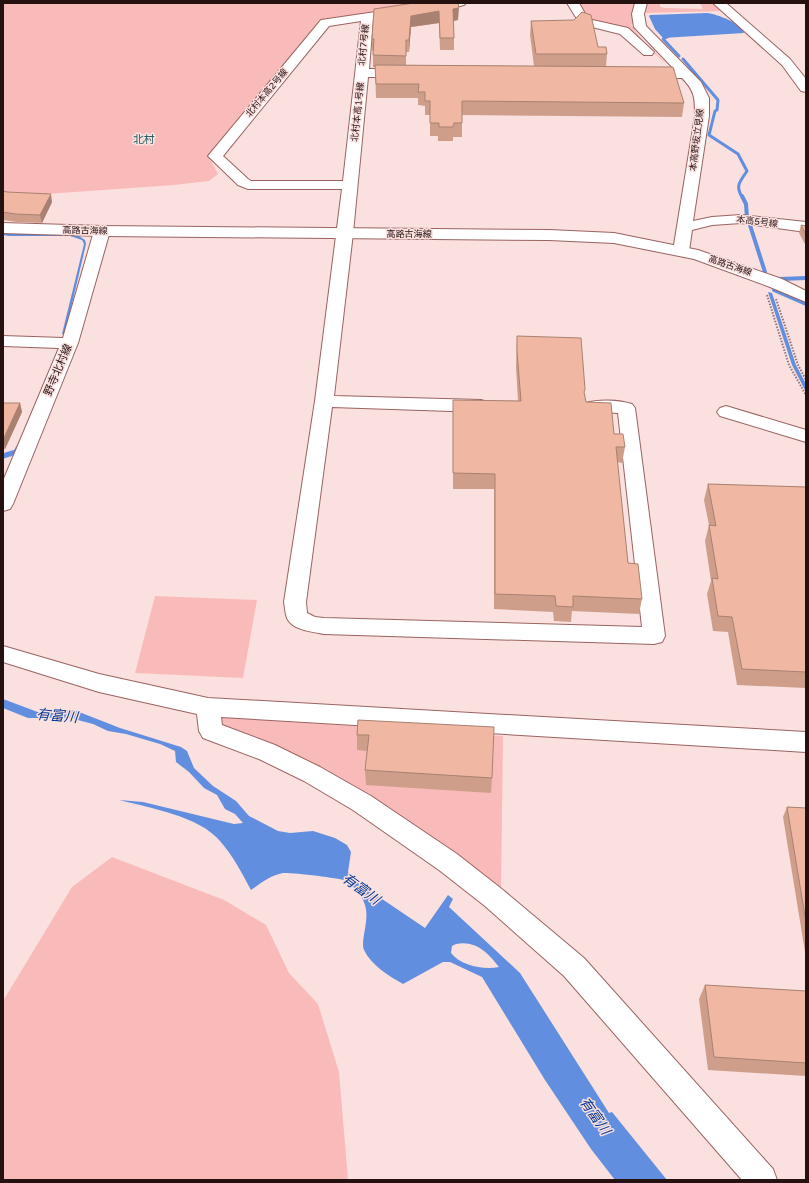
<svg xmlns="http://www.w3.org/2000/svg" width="809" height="1183" viewBox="0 0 809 1183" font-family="'Varela Round','Noto Sans JP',sans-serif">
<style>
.green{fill:#f9bbb9}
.water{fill:#628edf;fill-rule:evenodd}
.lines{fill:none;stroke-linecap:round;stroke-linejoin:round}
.stream-far2{stroke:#628edf;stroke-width:3}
.stream-far1{stroke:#628edf;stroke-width:4}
.stream{stroke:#628edf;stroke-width:5}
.minor-casing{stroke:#9a6361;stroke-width:2}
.major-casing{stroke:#9a6361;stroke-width:2}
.path{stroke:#8c7574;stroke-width:2;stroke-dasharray:1.5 1.5;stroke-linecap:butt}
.minor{fill:#fff;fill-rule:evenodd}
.major{fill:#fff;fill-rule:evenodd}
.wall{fill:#ce9e8b}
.shaded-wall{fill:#a88171}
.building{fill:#f0b8a2;stroke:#a88171}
.labels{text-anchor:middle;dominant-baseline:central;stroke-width:3;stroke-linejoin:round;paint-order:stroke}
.far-street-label{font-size:9px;fill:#261111;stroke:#fae0de}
.far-quarter-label{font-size:11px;fill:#255f63;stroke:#fae0de}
.street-label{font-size:11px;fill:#261111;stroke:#fae0de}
.near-water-label{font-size:14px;font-style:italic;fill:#033694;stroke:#fae0de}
</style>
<rect width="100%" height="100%" fill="#fae0de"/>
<g class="green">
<polygon points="3,3 439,3 320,20 208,155 218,174 209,181 174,185 46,194 11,193 3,191"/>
<polygon points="576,3 636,3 634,23 631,25 644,42 664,61 664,62 628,30 591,22"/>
<polygon points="645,3 660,3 660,7 665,8 703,9 700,3 717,3 726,11 643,13"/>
<polygon points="155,596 257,600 243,678 135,673"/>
<polygon points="221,717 503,736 501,889 224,729"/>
<polygon points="112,857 224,900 266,925 289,973 318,1004 339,1072 348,1180 3,1180 3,1001 72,887"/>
</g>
<g class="water">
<path d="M707,13C717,14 741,23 744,33L663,38L655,29L649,16L650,15Z"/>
<polygon points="3,234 71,234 79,236 85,240 86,244 65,334 62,334 84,244 82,240 70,236 9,236 3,235"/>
<polygon points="768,292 772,293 796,365 806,384 806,392 792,365"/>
<path d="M3,699L43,714L74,710L120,728L181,747L187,751L194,768L213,786L236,801L249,816L278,831L290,833L313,831L335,838L347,845L351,852L348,872L351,878L425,928L448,895L453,899L449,907L520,973L609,1113L612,1112L667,1180H615L591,1149L545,1080L482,977L450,962H443L403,984C389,976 371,965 364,950C360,941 370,920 365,905C362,895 353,885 344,880C339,878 289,872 283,873C271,875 261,883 251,890C242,873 233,856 220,841C199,816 150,808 119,800L143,802L234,824L243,823L235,814L225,809L217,795L204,788L189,772L176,762L175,751L160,744L126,734L108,731L93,724L70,718H28L3,708ZM456,944C476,940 488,953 499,967C484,970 461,966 451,953L452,946Z"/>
</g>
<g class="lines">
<g class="stream-far2">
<polyline points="671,35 663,39 679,56"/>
<path d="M683,59L718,100L717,110L715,111L709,135L738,154L747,171C740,182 735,185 742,197"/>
</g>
<g class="stream-far1">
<polyline points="742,196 746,204 747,218"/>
<polyline points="749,222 765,272"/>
<polyline points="780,279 806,278"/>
<polyline points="774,290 806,304"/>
</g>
<polyline class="stream" points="3,456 16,452 18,448"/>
<defs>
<g id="minor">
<path d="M437,3H466L464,5L460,6L373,19L369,69H405L409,70L411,73L409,76L405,77H368L353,233L334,396L481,400L487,402L490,406L487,410L481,412L332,407L306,602L307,613L315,617L324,618L642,627L618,413L586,411L583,407L586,403C599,399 619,400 632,404L635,408L665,636L662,642L654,644L324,634C313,632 292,630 287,618C285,613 285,607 284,602L315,401L342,189H248L238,185L208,156L321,20ZM361,21L343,181H251L248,179L223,156L329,26Z"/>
<polygon points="567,3 579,3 588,19 628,28 654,52 652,55 644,55 620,34 580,24"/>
<path d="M635,3H647L644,14L646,26L701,82L709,98V116L693,221L712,217L741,215L806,222V232L741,223L712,225L692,230L689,251L686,254L681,256L676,254L673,251L695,116C695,98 695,91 682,78H648L644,77L642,74L644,71L675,70L634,27L632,14Z"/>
<polygon points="713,3 726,3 790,59 806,79 806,92 801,91 782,65"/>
<polygon points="102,226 107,228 110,231 78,343 13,504 10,509 3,511 3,481 59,348 3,346 3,336 63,338 94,231 97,228"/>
<polygon points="726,406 806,430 806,442 720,416 717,412 720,408"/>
<polygon points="3,646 99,674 208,698 806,732 806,752 221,717 222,725 275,745 320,767 371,796 457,854 503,890 584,958 773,1169 777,1180 742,1180 564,976 485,906 439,870 353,810 304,781 259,759 203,738 199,731 197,714 99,692 3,662"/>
</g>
<polygon id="major" points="3,223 102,226 549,230 614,233 698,250 782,279 806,291 806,302 770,287 694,259 614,243 549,240 102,236 3,233"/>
</defs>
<use href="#minor" class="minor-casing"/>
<use href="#major" class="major-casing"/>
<g class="path">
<polyline points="767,295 789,365 806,395"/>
<polyline points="776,299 798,365 806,380"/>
</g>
<use href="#minor" class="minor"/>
<use href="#major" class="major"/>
</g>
<g class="wall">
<polygon points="414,3 458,20 453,21 454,38 454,50 440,50 439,23 411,27 409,52 406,52 406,65 534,66 530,35 531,21 598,47 607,54 606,66 684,103 682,117 462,115 462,137 453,137 453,141 438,141 438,136 430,136 430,115 425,115 425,106 418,105 418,98 376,98 375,67 373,67 373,51 372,51 372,39"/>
<polygon points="3,191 7,192 52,202 42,223 17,222 3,220"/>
<polygon points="801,225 806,226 806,246 799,233"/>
<polygon points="517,336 584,395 586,402 614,434 625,447 622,463 617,462 628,563 642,599 639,614 572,611 571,622 554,621 553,612 494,609 494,489 453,489 453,400 518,401 516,367"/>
<polygon points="3,403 20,403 22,412 5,449 3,449"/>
<polygon points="708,484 806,487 806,688 737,685 728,632 713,631 707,594 711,581 705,541 709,525 704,500"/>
<polygon points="358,720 492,778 491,793 366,785 365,770 367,751 357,750 357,735"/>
<polygon points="787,807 806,808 806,952 805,952 783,817"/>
<polygon points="705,985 806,991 806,1076 708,1070 699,999"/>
</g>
<g class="shaded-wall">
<polygon points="459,8 458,20 452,21 453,9"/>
<polygon points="439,11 439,23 411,27 409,52 409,40 411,16"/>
<polygon points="51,194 52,202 42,223 40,215"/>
<polygon points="20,403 22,412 5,449 3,440"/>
</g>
<g class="building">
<polygon points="414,3 458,3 459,8 453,9 454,38 440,38 439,11 411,16 409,40 406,40 406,56 373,55 374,39 372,39 374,9"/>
<polygon points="582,12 591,15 598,47 606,47 607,54 536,54 531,21 574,20"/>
<polygon points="375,65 673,67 684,103 462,101 462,123 454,123 453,127 439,127 439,123 430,123 430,101 425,101 425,92 418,92 419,84 376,84"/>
<polygon points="3,191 7,192 51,194 40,215 15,214 3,212"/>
<polygon points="801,225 806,226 806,235"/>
<polygon points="517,336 581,338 585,389 584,392 586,402 611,403 614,434 623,434 625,447 616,447 628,563 638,564 642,599 573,596 573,607 556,606 555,596 495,594 495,474 453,473 453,400 521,401 517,352"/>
<polygon points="3,403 20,403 3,440"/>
<polygon points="708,484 806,487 806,672 742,669 732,617 718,616 712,578 718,579 709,525 716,526"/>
<polygon points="358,720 494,727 492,778 365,770 369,735 357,735"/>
<polygon points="787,807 806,808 806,922"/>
<polygon points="705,985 806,991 806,1063 714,1057"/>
</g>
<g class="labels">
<g class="far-street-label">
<text transform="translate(364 45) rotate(-84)">北村7号線</text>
<text transform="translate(267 93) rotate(-50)">北村本高2号線</text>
<text transform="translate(358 112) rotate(-84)">北村本高1号線</text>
<text transform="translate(697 140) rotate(-83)">本高野坂立見線</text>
<text transform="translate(757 222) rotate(7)">本高5号線</text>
<text transform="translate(85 231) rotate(1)">高路古海線</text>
<text x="409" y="234">高路古海線</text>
<text transform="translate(730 266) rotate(19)">高路古海線</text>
</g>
<g class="far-quarter-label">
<text x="144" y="139">北村</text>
</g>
<g class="street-label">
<text transform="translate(58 370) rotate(-67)">野寺北村線</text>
</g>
<g class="near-water-label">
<text transform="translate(57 716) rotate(5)">有富川</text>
<text transform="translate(361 889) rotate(36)">有富川</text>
<text transform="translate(595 1116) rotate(55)">有富川</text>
</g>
</g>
<rect width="809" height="1183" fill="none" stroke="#261111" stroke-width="8"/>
</svg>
